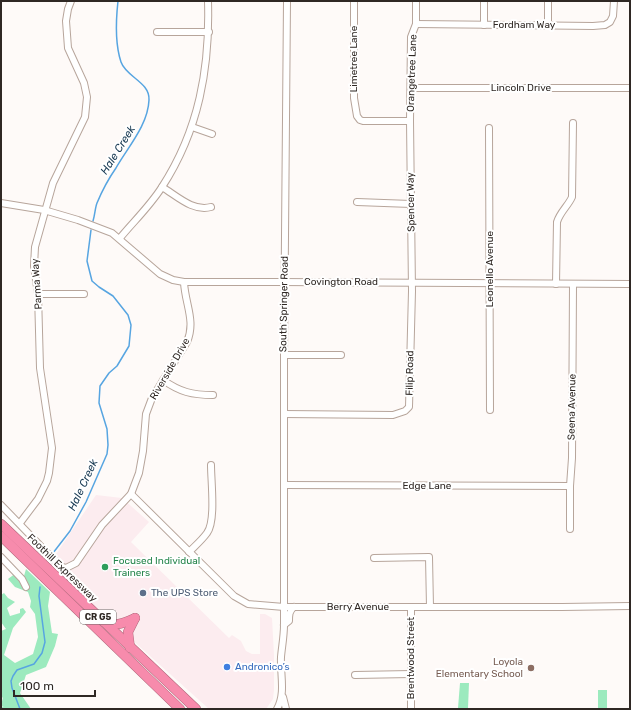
<svg xmlns="http://www.w3.org/2000/svg" width="631" height="710" viewBox="0 0 631 710" font-family="Rubik,sans-serif">
<style>
.commercial{fill:#fcecef}
.green{fill:#9ceabe}
.lines{fill:none;stroke-linecap:round;stroke-linejoin:round}
.stream{stroke:#57a5e1;stroke-width:1.5}
.minor-casing{stroke:#b7a59b;stroke-width:8}
.highway-casing{stroke:#b1687c;stroke-width:10}
.minor{stroke:#fff;stroke-width:6}
.highway{stroke:#f78bac;stroke-width:9}
.leisure-dot{fill:#2e9e5b;stroke:#fff;stroke-width:1.5}
.service-dot{fill:#5c6f8a;stroke:#fff;stroke-width:1.5}
.shop-dot{fill:#3f7fe0;stroke:#fff;stroke-width:1.5}
.education-dot{fill:#8d6e63;stroke:#fff;stroke-width:1.5}
.labels{text-anchor:middle;dominant-baseline:central;stroke-width:4;stroke-linejoin:round;paint-order:stroke}
.shield{fill:#fff;stroke:#6d6866;stroke-width:1}
.shield-label{font-size:9px;font-weight:bold;fill:#2f2824}
.street-label{font-size:10px;fill:#2f2824;stroke:#fff}
.leisure-label{font-size:10px;fill:#27864d;stroke:#fff;text-anchor:start}
.service-label{font-size:10px;fill:#4e5e75;stroke:#fff;text-anchor:start}
.education-label{font-size:10px;fill:#785e54;stroke:#fff;text-anchor:end}
.shop-label{font-size:10px;fill:#366cbe;stroke:#fff;text-anchor:start}
.water-label{font-size:11px;font-style:italic;fill:#183952;stroke:#fff}
</style>
<rect width="100%" height="100%" fill="#fefaf8"/>
<polygon class="commercial" points="96,495 122,498 149,522 131,542 229,638 232,635 241,641 246,651 252,654 260,654 260,614 265,614 272,618 274,655 274,690 273,699 266,709 209,709 62,577 56,554"/>
<g class="green">
<polygon points="26,569 50,592 48,606 52,633 58,634 55,646 46,667 26,675 20,693 31,709 9,709 6,708 5,709 1,709 1,707 4,707 1,706 3,697 1,699 1,631 6,629 1,622 1,595 4,593 8,598 15,602 7,608 10,616 20,613 20,609 23,608 26,612 13,628 4,655 15,663 33,654 38,637 35,614 30,607 31,601 28,592 15,587 8,579 16,573 24,576"/>
<polygon points="460,683 469,683 468,708 458,708"/>
<rect x="598" y="690" width="9" height="19"/>
</g>
<g class="lines">
<g class="stream">
<path d="M93,221C95,215 95,208 97,203C102,191 109,178 116,168C128,147 148,125 149,100C150,82 126,77 121,62C115,44 116,19 118,1"/>
<polyline points="53,553 70,531 86,502 107,454 108,445 107,429 99,403 100,386 109,373 117,366 129,346 131,325 128,315 113,296 99,287 92,281 87,261 91,230"/>
<polyline points="20,709 12,688 11,681 13,676 17,670 34,664 42,653 45,642 39,596 40,587"/>
</g>
<defs>
<g id="minor">
<polyline points="354,1 354,98 357,116 360,120 363,121 410,121"/>
<polyline points="484,1 484,25"/>
<polyline points="416,24 593,26 605,25 610,22 613,16 614,1"/>
<polyline points="548,25 548,1"/>
<polyline points="157,32 209,32"/>
<polyline points="411,88 630,88"/>
<polyline points="192,127 212,134"/>
<polyline points="489,128 490,410"/>
<path d="M162,187C177,196 193,212 211,207"/>
<polyline points="357,202 411,204"/>
<polyline points="1,203 44,210 78,220 112,233 160,274 173,280 184,282 277,282 630,284"/>
<path d="M120,238C134,221 150,206 162,187C199,130 210,68 208,1"/>
<path d="M556,284L557,222C560,212 568,206 572,197L573,123"/>
<polyline points="38,294 84,294"/>
<polyline points="284,355 341,355"/>
<path d="M163,380C180,392 192,395 213,395"/>
<polyline points="284,414 393,415 405,411 409,407 412,291 410,121 411,37 416,24 416,1"/>
<polyline points="284,485 570,486"/>
<polyline points="131,494 234,596 248,604 284,607 562,607 630,606"/>
<path d="M1,505L58,564L62,567L66,568L76,563L102,525L131,494L139,473L143,451L146,414L152,398L187,342C196,321 185,304 184,282"/>
<polyline points="20,523 38,499 47,481 49,473 52,448 40,368 38,294 34,266 35,247 53,183 85,117 87,97 84,83 68,48 66,21 68,9 71,1"/>
<polyline points="570,529 570,486 572,458 573,285"/>
<path d="M189,552C195,546 202,540 207,533C216,521 211,482 211,465"/>
<polyline points="1,557 22,579 26,587"/>
<polyline points="374,558 429,557 430,607"/>
<polyline points="411,607 411,709"/>
<path d="M284,625L289,621C289,615 289,611 294,607"/>
<polyline points="355,675 411,674"/>
<polyline points="283,697 286,709"/>
<path d="M277,709C286,693 280,674 281,657C282,646 284,636 284,625V355L287,1"/>
</g>
<g id="highway">
<polyline points="1,524 196,709"/>
<polyline points="1,536 180,709"/>
<path d="M104,622C118,626 122,624 135,618"/>
<polyline points="130,648 128,632 135,618"/>
</g>
</defs>
<use href="#minor" class="minor-casing"/>
<use href="#highway" class="highway-casing"/>
<use href="#minor" class="minor"/>
<use href="#highway" class="highway"/>
</g>
<circle class="leisure-dot" cx="105" cy="567" r="4"/>
<circle class="service-dot" cx="143" cy="593" r="4"/>
<circle class="shop-dot" cx="227" cy="667" r="4"/>
<circle class="education-dot" cx="531" cy="668" r="4"/>
<g class="labels">
<rect class="shield" x="80" y="610" width="36" height="14" rx="3"/>
<g class="shield-label">
<text x="98" y="617">CR G5</text>
</g>
<g class="street-label">
<text x="524" y="25">Fordham Way</text>
<text transform="translate(354 59) rotate(-90)">Limetree Lane</text>
<text transform="translate(412 73) rotate(-88)">Orangetree Lane</text>
<text x="521" y="88">Lincoln Drive</text>
<text transform="translate(411 202) rotate(-91)">Spencer Way</text>
<text transform="translate(490 269) rotate(-90)">Leonello Avenue</text>
<text x="341" y="282">Covington Road</text>
<text transform="translate(37 284) rotate(-94)">Parma Way</text>
<text transform="translate(284 304) rotate(-89)">South Springer Road</text>
<text transform="translate(170 369) rotate(-60)">Riverside Drive</text>
<text transform="translate(410 373) rotate(-89)">Filip Road</text>
<text transform="translate(572 407) rotate(-89)">Seena Avenue</text>
<text x="427" y="486">Edge Lane</text>
<text transform="translate(62 568) rotate(44)">Foothill Expressway</text>
<text x="358" y="607">Berry Avenue</text>
<text transform="translate(411 658) rotate(-90)">Brentwood Street</text>
</g>
<g class="leisure-label">
<text x="113" y="561">Focused Individual<tspan x="113" dy="12">Trainers</tspan></text>
</g>
<g class="service-label">
<text x="151" y="593">The UPS Store</text>
</g>
<g class="education-label">
<text x="523" y="662">Loyola<tspan x="523" dy="12">Elementary School</tspan></text>
</g>
<g class="shop-label">
<text x="235" y="667">Andronico’s</text>
</g>
<g class="water-label">
<text transform="translate(118 150) rotate(-58)">Hale Creek</text>
<text transform="translate(83 485) rotate(-65)">Hale Creek</text>
</g>
</g>
<rect width="631" height="710" fill="none" stroke="#2f2824" stroke-width="4"/>
<path d="M14 690v6h81v-6" fill="none" stroke="#2f2824" stroke-width="2"/>
<text x="20" y="690" font-size="12" fill="#2f2824" stroke="#ffffff" stroke-width="3" paint-order="stroke">100 m</text>
</svg>
